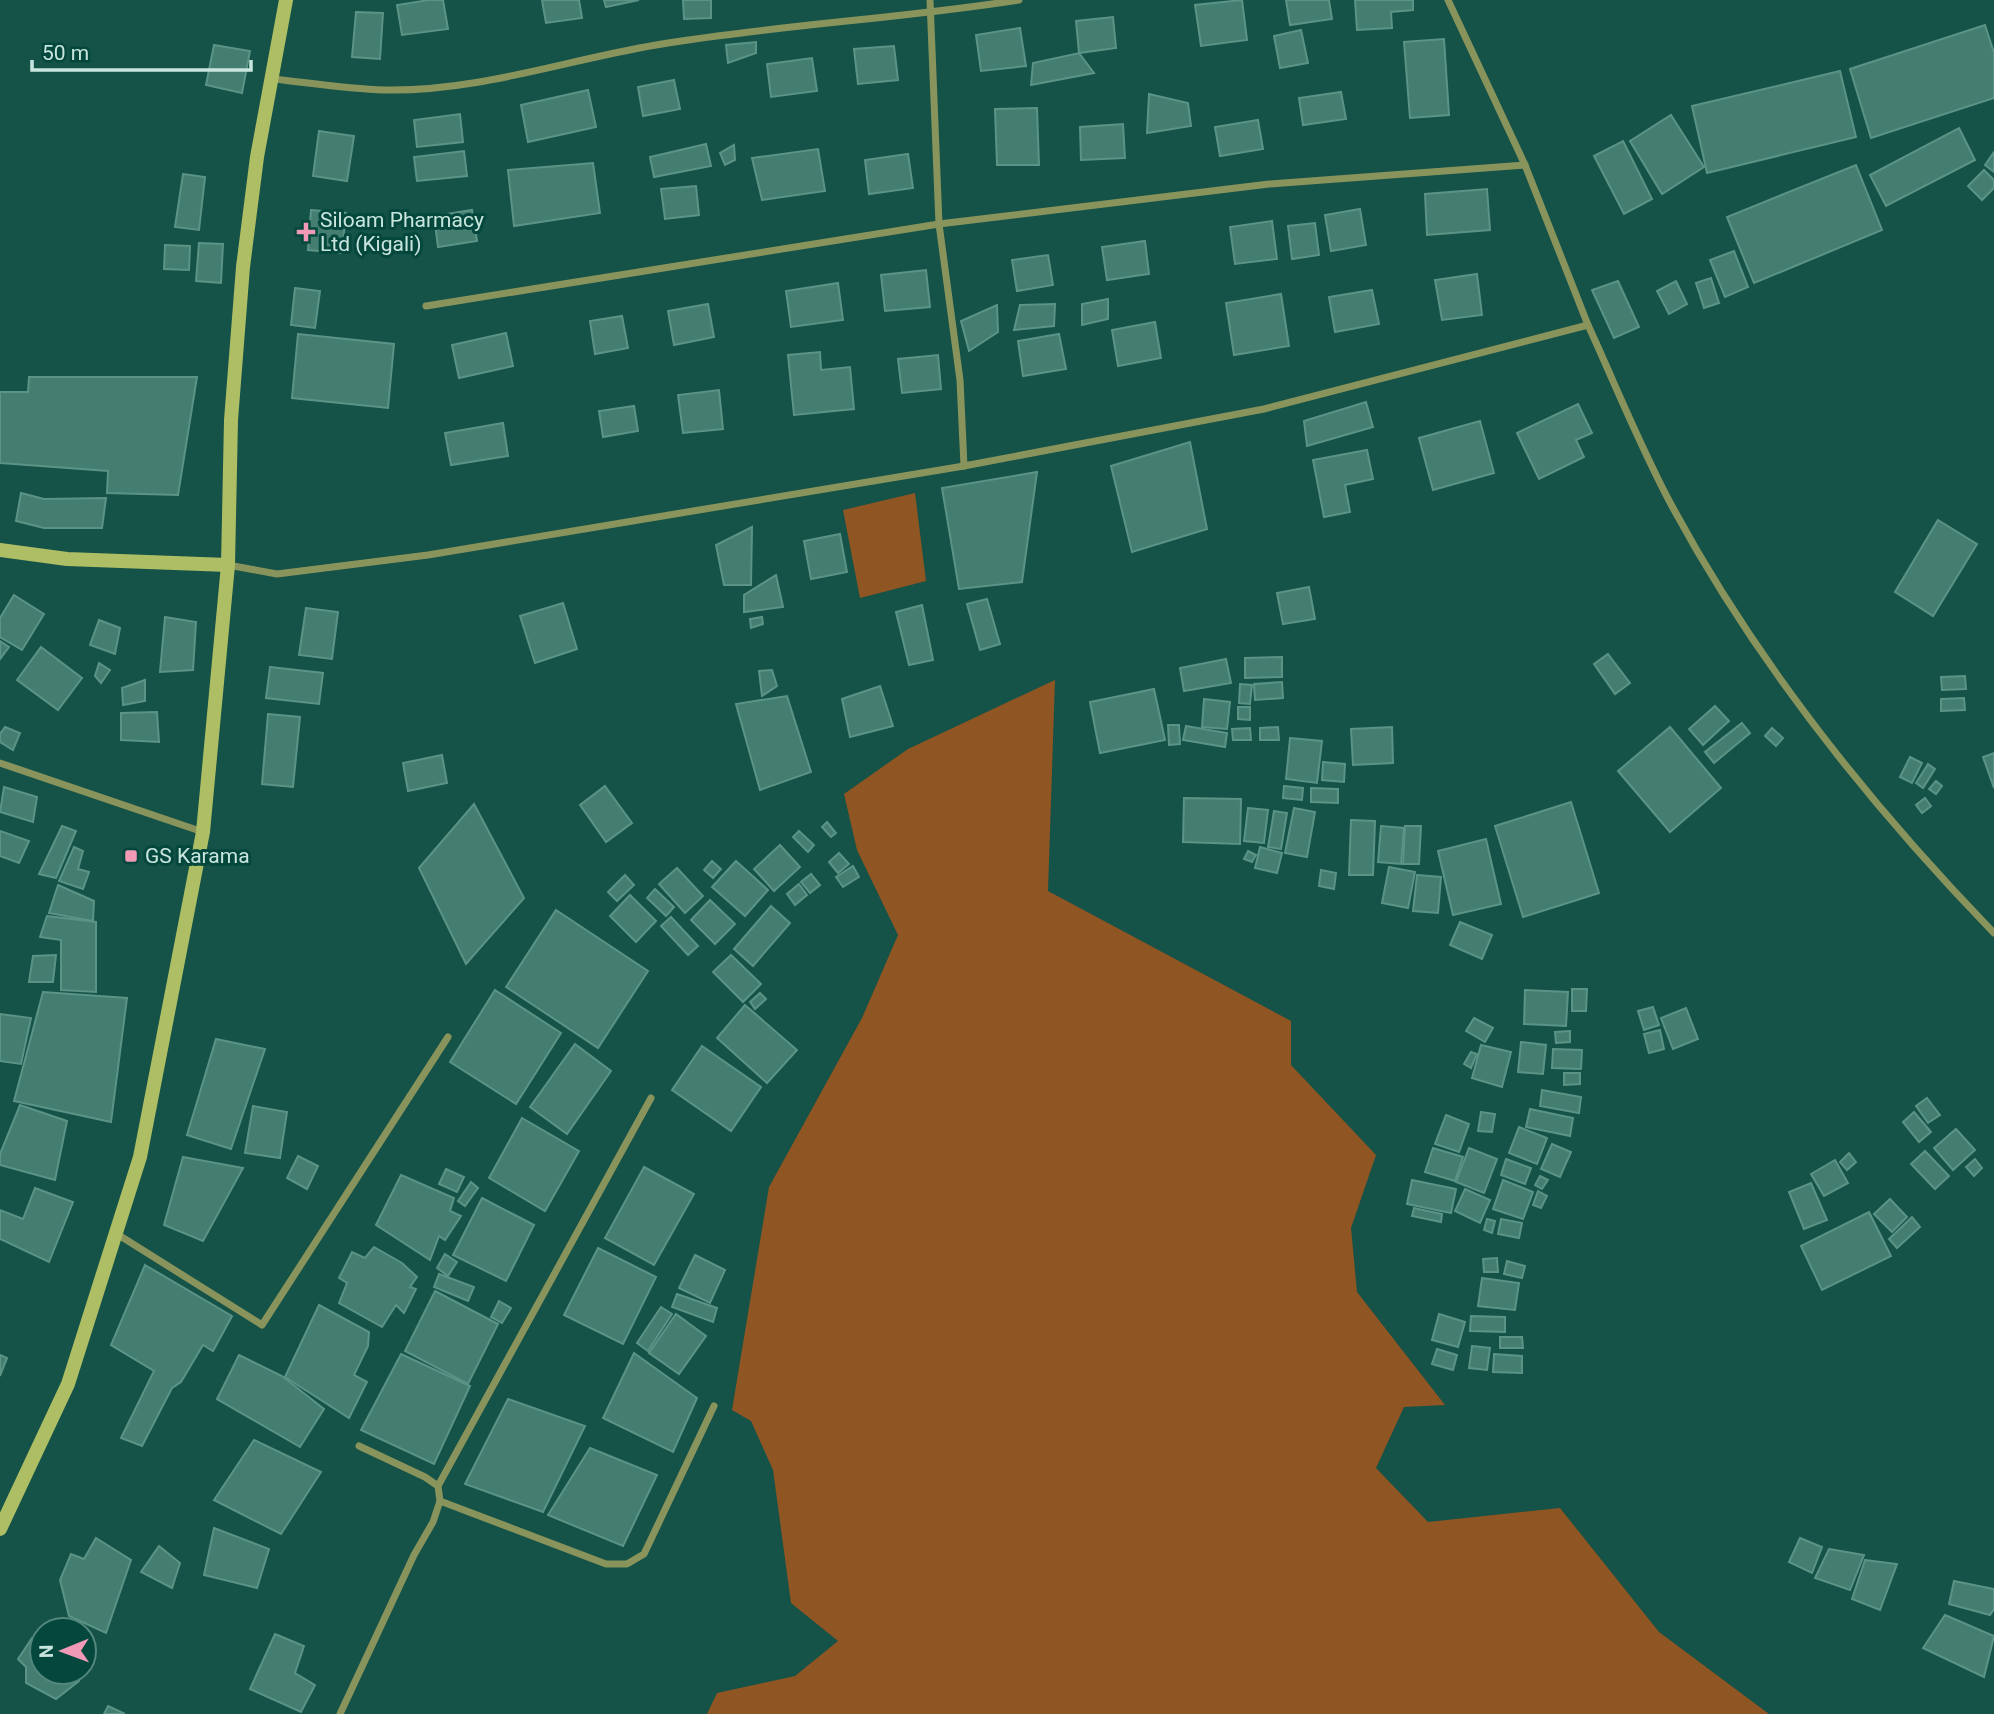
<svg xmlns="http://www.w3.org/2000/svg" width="1994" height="1714" viewBox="0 0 1994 1714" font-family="Roboto,sans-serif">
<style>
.green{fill:#8f5523}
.building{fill:#447e71;stroke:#5b9487;stroke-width:2}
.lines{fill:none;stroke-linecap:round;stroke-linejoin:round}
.street{stroke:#89945d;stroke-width:7}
.secondary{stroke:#adbe64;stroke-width:14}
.poi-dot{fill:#f09ab7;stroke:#04473d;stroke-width:2.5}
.labels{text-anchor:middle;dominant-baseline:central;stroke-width:6;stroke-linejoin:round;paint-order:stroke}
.poi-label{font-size:21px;fill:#c9e6de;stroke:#04473d;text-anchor:start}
</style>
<rect width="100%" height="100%" fill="#155247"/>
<g class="green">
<polygon points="915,493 926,581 860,598 843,510"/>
<polygon points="1055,680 1048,891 1291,1021 1291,1065 1376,1155 1351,1228 1357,1292 1445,1405 1404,1407 1376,1468 1428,1522 1560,1508 1659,1632 1769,1714 707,1714 717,1693 795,1676 838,1641 791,1603 773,1470 751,1421 732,1410 769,1187 862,1018 898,935 857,850 844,794 908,749"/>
</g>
<g class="building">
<polygon points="429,0 443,0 448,29 402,35 397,5"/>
<polygon points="542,0 579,0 582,18 546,23"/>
<polygon points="604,0 639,0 606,7"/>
<polygon points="683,0 711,0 711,18 684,19"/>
<polygon points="1242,0 1247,40 1201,46 1195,5"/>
<polygon points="1286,0 1329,0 1332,19 1290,25"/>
<polygon points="1355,0 1413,0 1413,10 1391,12 1392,28 1357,30"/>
<polygon points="356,12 383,13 380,59 352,57"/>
<polygon points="1113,17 1116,48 1079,53 1076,21"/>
<polygon points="1985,25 1994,53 1994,98 1871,138 1850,69"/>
<polygon points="1020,28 1026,66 981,71 976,35"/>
<polygon points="1301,30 1308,63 1280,68 1274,36"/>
<polygon points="1444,39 1449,115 1410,118 1404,42"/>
<polygon points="756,42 756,53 728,63 726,45"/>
<polygon points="214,45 250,51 242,93 206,85"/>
<polygon points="894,46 898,80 858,84 854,49"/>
<polygon points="1079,53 1094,73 1031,85 1033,63"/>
<polygon points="812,58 817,91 771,97 767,64"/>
<polygon points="1840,71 1856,137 1707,173 1692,106"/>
<polygon points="674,80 680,109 643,116 638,87"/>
<polygon points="588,90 596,127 528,142 521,105"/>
<polygon points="1341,92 1346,119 1303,125 1299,98"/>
<polygon points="1149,94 1188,103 1191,126 1147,133"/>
<polygon points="1037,108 1039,165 997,165 995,109"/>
<polygon points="460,114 463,142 417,147 414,120"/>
<polygon points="1671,115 1704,167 1662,194 1630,141"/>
<polygon points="1258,120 1263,149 1220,156 1215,127"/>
<polygon points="1123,124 1125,158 1081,160 1080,127"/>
<polygon points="1959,128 1975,160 1886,206 1870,175"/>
<polygon points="319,131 354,136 347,181 313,176"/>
<polygon points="1623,141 1652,199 1624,214 1594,156"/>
<polygon points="706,144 711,166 654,177 650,157"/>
<polygon points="734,145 735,160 725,165 720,153"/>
<polygon points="818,149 825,191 762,200 752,158"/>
<polygon points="464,151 467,176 417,181 414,157"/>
<polygon points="1994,152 1994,172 1985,165"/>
<polygon points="908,154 913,188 869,194 865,160"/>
<polygon points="593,163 600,213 514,226 508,170"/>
<polygon points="1856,165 1882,230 1754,283 1727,217"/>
<polygon points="1984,170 1994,180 1994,188 1982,200 1968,186"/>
<polygon points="183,174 205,177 199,230 175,227"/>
<polygon points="696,186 699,215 665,219 661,189"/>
<polygon points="1487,189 1490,230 1427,235 1425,194"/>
<polygon points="1360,209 1366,245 1331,251 1325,215"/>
<polygon points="311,210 346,213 342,253 308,250"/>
<polygon points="472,210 477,241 438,247 434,216"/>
<polygon points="1272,221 1277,259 1235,264 1230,227"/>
<polygon points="1315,223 1319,255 1292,259 1288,226"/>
<polygon points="1145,241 1149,274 1107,280 1102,247"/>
<polygon points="199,243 223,244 221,283 196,281"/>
<polygon points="165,245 190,246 189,270 164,269"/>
<polygon points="1734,251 1748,287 1725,297 1710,260"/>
<polygon points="1048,255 1053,285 1017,291 1012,260"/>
<polygon points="926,270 930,307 885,311 881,275"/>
<polygon points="1477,274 1482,315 1442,320 1435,280"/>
<polygon points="1711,278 1719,303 1704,308 1696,283"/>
<polygon points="1618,281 1639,327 1614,338 1592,290"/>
<polygon points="1676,281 1687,304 1669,314 1657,291"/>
<polygon points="838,283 843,320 791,327 786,291"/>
<polygon points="295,288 320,291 315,328 291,325"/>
<polygon points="1372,290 1379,324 1335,332 1329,297"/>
<polygon points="1281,294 1289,346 1234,355 1226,303"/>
<polygon points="1108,299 1108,319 1082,325 1082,304"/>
<polygon points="708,304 714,337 674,345 668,311"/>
<polygon points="1055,304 1054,326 1014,330 1020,305"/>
<polygon points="997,305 998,332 969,351 961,321"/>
<polygon points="622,316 628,348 595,354 590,321"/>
<polygon points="1155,322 1161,358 1118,366 1112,330"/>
<polygon points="506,333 513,366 459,378 452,345"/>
<polygon points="298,334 394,344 388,408 292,398"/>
<polygon points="1059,334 1066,369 1023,376 1018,341"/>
<polygon points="820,352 821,370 850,367 854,409 794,415 788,355"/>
<polygon points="938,355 941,389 902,393 898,359"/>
<polygon points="29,377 197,377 178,495 107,493 108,471 0,463 0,392 28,392"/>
<polygon points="719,390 723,429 683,433 678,395"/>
<polygon points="1366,402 1373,427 1307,446 1304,421"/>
<polygon points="1578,404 1592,433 1576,440 1584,457 1539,479 1517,433"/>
<polygon points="634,406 638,431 603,437 599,411"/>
<polygon points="1480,421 1494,473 1433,490 1419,438"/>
<polygon points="503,423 508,456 451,465 445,433"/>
<polygon points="1190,442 1207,529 1132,552 1111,466"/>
<polygon points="1367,450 1373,479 1345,485 1350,512 1324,517 1313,460"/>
<polygon points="1037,472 1022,582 959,589 942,488"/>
<polygon points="21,493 44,499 106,498 102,528 44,528 16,521"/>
<polygon points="1938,520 1977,544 1933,616 1895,592"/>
<polygon points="752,527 751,585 724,585 716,545"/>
<polygon points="840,534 847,572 811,579 804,541"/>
<polygon points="776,575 783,607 744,612 744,595"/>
<polygon points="1309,587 1315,619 1283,624 1277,593"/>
<polygon points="14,595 44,614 22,650 0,637 0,618"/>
<polygon points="987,599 1000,644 980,650 967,604"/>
<polygon points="563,603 577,649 535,663 520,616"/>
<polygon points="922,605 933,660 909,665 896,612"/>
<polygon points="306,608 338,612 332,659 299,655"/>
<polygon points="165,617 196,622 193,670 160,672"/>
<polygon points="762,617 763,624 751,628 750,619"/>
<polygon points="99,620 120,628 115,654 90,645"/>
<polygon points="0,641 9,647 0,659"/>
<polygon points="41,647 82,678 58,710 17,680"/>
<polygon points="1608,654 1630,683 1615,694 1594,664"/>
<polygon points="1282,657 1282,677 1245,678 1245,658"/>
<polygon points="1226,659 1231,683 1184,691 1180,668"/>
<polygon points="99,663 110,670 101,683 95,676"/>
<polygon points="270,667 323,673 319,704 266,698"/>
<polygon points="772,670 777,686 762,696 759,671"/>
<polygon points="1965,676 1966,689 1942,690 1941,677"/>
<polygon points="145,680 145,701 123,705 122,688"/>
<polygon points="1282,682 1283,698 1255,700 1254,684"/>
<polygon points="1240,684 1252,685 1250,704 1239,703"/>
<polygon points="880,686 893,726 850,737 842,699"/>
<polygon points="1154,689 1165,740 1100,753 1090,702"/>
<polygon points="787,696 811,772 760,790 736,704"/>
<polygon points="1964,698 1965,710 1941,711 1941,699"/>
<polygon points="1204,699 1230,702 1227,729 1202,727"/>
<polygon points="1715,706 1729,721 1703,745 1689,729"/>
<polygon points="1238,707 1250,707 1250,720 1238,719"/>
<polygon points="157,712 159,742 121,740 121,713"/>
<polygon points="268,714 300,717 293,787 262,784"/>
<polygon points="1742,723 1750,733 1714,763 1705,752"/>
<polygon points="1168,725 1179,725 1180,744 1169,745"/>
<polygon points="1186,726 1227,733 1225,747 1183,740"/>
<polygon points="5,727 20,733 13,750 0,742 0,734"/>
<polygon points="1278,727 1279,740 1260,740 1260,728"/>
<polygon points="1392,727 1393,763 1353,765 1351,729"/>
<polygon points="1670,727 1721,788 1670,832 1618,771"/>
<polygon points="1250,728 1251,740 1233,740 1232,729"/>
<polygon points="1772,728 1783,738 1776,746 1765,736"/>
<polygon points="1290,738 1322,741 1317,783 1286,779"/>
<polygon points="1994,753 1994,788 1983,757"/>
<polygon points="442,755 447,783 408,791 403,763"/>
<polygon points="1910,757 1922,763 1912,783 1900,777"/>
<polygon points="1323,762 1345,764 1344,782 1322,780"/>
<polygon points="1928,764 1935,769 1923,788 1916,783"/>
<polygon points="1936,781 1942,786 1936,794 1929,789"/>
<polygon points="605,786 632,823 606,842 580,805"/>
<polygon points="1284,786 1303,788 1302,800 1283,798"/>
<polygon points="4,787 37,797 33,822 0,812"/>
<polygon points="1311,788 1338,789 1338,803 1311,802"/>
<polygon points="1184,798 1241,799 1240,844 1183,842"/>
<polygon points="1925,798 1931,806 1922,813 1916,805"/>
<polygon points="1571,802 1599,893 1523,917 1495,826"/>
<polygon points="474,804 524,898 466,964 419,868"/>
<polygon points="1248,808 1268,810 1264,843 1244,841"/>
<polygon points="1294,808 1315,812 1307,857 1285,853"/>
<polygon points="1274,811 1287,813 1281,849 1268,847"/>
<polygon points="1351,820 1375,821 1373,875 1349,875"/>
<polygon points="827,822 836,833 831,837 822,827"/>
<polygon points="62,826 76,831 56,878 39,874"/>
<polygon points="1381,826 1404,828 1401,864 1378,862"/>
<polygon points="1405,826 1421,826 1419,864 1403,864"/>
<polygon points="0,831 29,841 19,863 0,856"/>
<polygon points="799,831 814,845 808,852 793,837"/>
<polygon points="1486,839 1501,904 1453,915 1438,851"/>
<polygon points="780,845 800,867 774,891 754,869"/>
<polygon points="74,847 83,851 78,869 89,872 83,889 59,881"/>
<polygon points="1260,847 1282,853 1277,873 1255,868"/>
<polygon points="1248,851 1256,855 1252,862 1244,859"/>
<polygon points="839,853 849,864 838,873 829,862"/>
<polygon points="712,861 721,869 713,878 704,870"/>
<polygon points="736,861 768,890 745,916 712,887"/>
<polygon points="853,866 859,877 843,887 836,877"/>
<polygon points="1389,867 1415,872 1408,908 1382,903"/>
<polygon points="677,868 703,896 685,913 659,884"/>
<polygon points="1321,870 1336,873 1334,889 1319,886"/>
<polygon points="811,874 820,885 810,893 801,882"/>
<polygon points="625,875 634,885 617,901 608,892"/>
<polygon points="1417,875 1441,877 1438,913 1413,911"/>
<polygon points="799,884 807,895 795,905 787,894"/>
<polygon points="58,885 94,901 93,921 49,913"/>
<polygon points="655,889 674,907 666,916 647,898"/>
<polygon points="630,895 656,921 636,942 610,916"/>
<polygon points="710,900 735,924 715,944 691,920"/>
<polygon points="771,906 790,923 753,966 734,949"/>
<polygon points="556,910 648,971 598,1048 506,987"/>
<polygon points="47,916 96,922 96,992 61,990 61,940 40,937"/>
<polygon points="671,917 698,946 688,955 661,926"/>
<polygon points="1460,922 1492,935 1482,959 1450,945"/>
<polygon points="56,955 53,982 29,982 33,956"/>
<polygon points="731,955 761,984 743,1002 713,972"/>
<polygon points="1572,989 1587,989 1586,1011 1572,1011"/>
<polygon points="495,990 561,1033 516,1104 450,1062"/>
<polygon points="1525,990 1568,992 1566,1026 1524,1024"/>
<polygon points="43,992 127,998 111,1122 14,1101"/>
<polygon points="760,993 766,999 755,1009 750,1002"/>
<polygon points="745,1005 797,1050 767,1083 717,1038"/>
<polygon points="1653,1007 1659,1025 1644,1030 1638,1011"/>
<polygon points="1686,1008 1698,1039 1673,1049 1661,1018"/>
<polygon points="0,1014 31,1018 21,1064 0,1061"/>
<polygon points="1474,1018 1493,1028 1485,1042 1466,1031"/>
<polygon points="1660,1030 1664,1049 1649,1053 1644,1034"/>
<polygon points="1570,1031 1570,1042 1556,1043 1555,1032"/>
<polygon points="216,1039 265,1049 231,1149 187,1135"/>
<polygon points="1521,1042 1546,1045 1543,1074 1518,1072"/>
<polygon points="575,1044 611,1071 567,1134 530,1107"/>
<polygon points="1481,1045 1511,1052 1502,1087 1472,1078"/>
<polygon points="702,1046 761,1087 731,1131 672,1090"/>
<polygon points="1553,1049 1582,1050 1581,1069 1552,1068"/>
<polygon points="1471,1052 1477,1054 1471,1068 1464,1064"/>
<polygon points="1564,1073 1580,1073 1580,1084 1564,1085"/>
<polygon points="1542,1090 1581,1097 1579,1113 1540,1106"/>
<polygon points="1927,1098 1940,1115 1928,1123 1916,1106"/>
<polygon points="20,1105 67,1121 55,1180 0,1165 0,1154"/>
<polygon points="253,1106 287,1112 280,1158 245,1153"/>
<polygon points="1530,1109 1573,1118 1570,1136 1526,1127"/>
<polygon points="1481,1112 1495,1114 1492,1132 1478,1131"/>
<polygon points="1914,1112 1931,1132 1919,1142 1903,1122"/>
<polygon points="1446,1115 1469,1124 1459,1152 1435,1144"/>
<polygon points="522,1118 579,1151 545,1211 489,1178"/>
<polygon points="1519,1127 1547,1138 1537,1164 1509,1153"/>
<polygon points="1956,1129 1975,1150 1953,1170 1934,1148"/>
<polygon points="1552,1144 1571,1152 1560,1177 1541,1169"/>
<polygon points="1433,1148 1463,1157 1455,1181 1425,1172"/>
<polygon points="1469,1148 1497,1159 1484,1193 1456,1182"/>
<polygon points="1925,1151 1949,1176 1935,1189 1911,1164"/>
<polygon points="1849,1153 1856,1162 1847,1170 1840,1162"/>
<polygon points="298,1156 318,1166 307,1189 287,1178"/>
<polygon points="183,1157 243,1168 203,1241 164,1225"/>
<polygon points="1506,1159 1531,1168 1525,1184 1501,1175"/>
<polygon points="1975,1159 1982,1168 1974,1176 1966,1167"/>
<polygon points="1835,1160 1848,1183 1824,1196 1811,1174"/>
<polygon points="644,1167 694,1194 654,1265 605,1238"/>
<polygon points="446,1169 464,1177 457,1192 439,1184"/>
<polygon points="401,1175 454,1198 450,1211 461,1216 445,1240 439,1236 430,1260 376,1225"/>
<polygon points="1540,1176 1548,1180 1542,1189 1535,1185"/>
<polygon points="1412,1180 1456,1189 1451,1213 1407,1204"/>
<polygon points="1503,1180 1533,1192 1523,1219 1493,1209"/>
<polygon points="471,1182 478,1188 465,1206 458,1201"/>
<polygon points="1811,1183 1827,1220 1804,1229 1789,1192"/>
<polygon points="35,1188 73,1202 49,1262 0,1239 0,1210 23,1219"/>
<polygon points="1465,1189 1490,1200 1480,1223 1455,1211"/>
<polygon points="1538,1191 1547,1196 1541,1208 1533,1205"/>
<polygon points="482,1198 534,1225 506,1281 453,1255"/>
<polygon points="1890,1199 1907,1217 1892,1232 1874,1214"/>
<polygon points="1414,1208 1442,1214 1441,1222 1412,1216"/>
<polygon points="1869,1212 1891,1256 1822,1290 1801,1246"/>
<polygon points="1912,1217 1920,1227 1897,1248 1889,1239"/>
<polygon points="1487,1219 1495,1221 1492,1233 1484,1230"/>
<polygon points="1501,1219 1522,1223 1519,1238 1498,1234"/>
<polygon points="374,1247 402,1263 417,1277 410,1287 416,1289 404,1313 396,1305 382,1327 339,1303 347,1283 339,1278 352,1252 365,1258"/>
<polygon points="598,1248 656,1277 623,1344 564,1315"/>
<polygon points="445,1254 457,1262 448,1276 437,1268"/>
<polygon points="695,1255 725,1270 710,1303 679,1288"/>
<polygon points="1497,1258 1498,1272 1484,1272 1483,1259"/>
<polygon points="1507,1261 1525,1266 1522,1278 1504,1274"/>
<polygon points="145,1265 232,1316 213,1351 203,1345 181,1382 172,1388 142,1446 121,1438 154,1371 111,1345"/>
<polygon points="439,1274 474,1287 468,1301 434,1287"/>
<polygon points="1482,1278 1519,1283 1515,1310 1478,1306"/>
<polygon points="435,1291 498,1324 468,1384 405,1351"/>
<polygon points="677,1294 717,1308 713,1322 672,1307"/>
<polygon points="499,1301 511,1308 502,1323 491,1317"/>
<polygon points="319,1305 369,1332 368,1346 354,1375 367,1382 349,1418 285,1377"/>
<polygon points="661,1307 672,1314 648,1351 637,1343"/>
<polygon points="676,1314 706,1336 679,1374 649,1353"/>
<polygon points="1439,1314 1465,1322 1458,1347 1432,1340"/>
<polygon points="1471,1316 1505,1317 1505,1332 1470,1331"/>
<polygon points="1500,1337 1522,1337 1523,1348 1500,1348"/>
<polygon points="1472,1346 1490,1348 1487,1370 1469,1368"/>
<polygon points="1437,1349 1457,1355 1453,1370 1432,1364"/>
<polygon points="634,1353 697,1398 673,1452 603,1418"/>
<polygon points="401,1354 470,1386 434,1464 361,1430"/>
<polygon points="1494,1354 1522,1356 1522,1373 1493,1372"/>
<polygon points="0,1355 7,1358 0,1376"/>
<polygon points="239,1355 282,1376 324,1409 300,1447 217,1399"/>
<polygon points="508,1399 585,1426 543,1512 465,1484"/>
<polygon points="254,1440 321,1472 281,1534 214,1500"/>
<polygon points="590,1448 657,1475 623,1546 548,1515"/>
<polygon points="214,1528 269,1549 257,1588 204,1575"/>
<polygon points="96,1538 131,1560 106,1633 69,1616 60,1580 71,1554 84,1559"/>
<polygon points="1800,1538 1822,1547 1812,1573 1789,1562"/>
<polygon points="159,1546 180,1563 172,1588 141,1572"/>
<polygon points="1829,1549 1864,1555 1850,1590 1815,1578"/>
<polygon points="1865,1560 1897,1564 1880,1610 1852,1599"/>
<polygon points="1954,1581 1994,1589 1994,1609 1990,1615 1949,1604"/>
<polygon points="1945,1615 1994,1636 1984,1677 1923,1648"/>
<polygon points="275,1634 304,1646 295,1673 315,1685 301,1712 250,1689"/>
<polygon points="32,1638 42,1638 42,1672 81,1672 79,1681 56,1699 26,1683 26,1667 18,1659"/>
<polygon points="108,1706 125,1714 104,1714"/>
</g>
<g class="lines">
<g class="street">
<polyline points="930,0 939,224 960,380 964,466"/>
<polyline points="1448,0 1525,165 1588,325"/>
<path d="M274,79C310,83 348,89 384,90C477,92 566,60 656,45C776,25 898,19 1019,0"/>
<polyline points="426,306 939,224 1269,184 1525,165"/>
<path d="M228,565L277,574L428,555L964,466L1264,409L1588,325C1616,386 1641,449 1673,508C1758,665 1870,805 1994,933"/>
<polyline points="0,763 203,832"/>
<polyline points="117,1234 262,1325 448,1037"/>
<polyline points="438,1486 651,1098"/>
<polyline points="440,1501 606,1564 627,1564 644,1554 714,1406"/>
<polyline points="340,1714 414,1555 433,1522 440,1501 438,1486 425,1477 359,1446"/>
</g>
<g class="secondary">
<polyline points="0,550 67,559 228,565"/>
<polyline points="0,1529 68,1384 140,1157 203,832 228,565 231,420 243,267 257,157 286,0"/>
</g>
</g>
<g class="poi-dot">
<path d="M302.5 221.5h7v7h7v7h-7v7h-7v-7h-7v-7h7z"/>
<rect x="124" y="849" width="14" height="14" rx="3.5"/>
</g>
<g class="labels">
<g class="poi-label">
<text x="320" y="220">Siloam Pharmacy<tspan x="320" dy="24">Ltd (Kigali)</tspan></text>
<text x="145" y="856">GS Karama</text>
</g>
</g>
<g transform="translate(63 1651) rotate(269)"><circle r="33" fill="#04473d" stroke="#53877d" stroke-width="2"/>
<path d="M0-5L12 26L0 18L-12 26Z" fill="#f09ab7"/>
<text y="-10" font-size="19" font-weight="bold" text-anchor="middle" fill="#c9e6de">N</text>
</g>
<path d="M32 60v10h219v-10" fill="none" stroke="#c9e6de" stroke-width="3.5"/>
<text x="42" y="60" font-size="21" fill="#c9e6de" stroke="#04473d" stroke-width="5" paint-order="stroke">50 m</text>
</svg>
